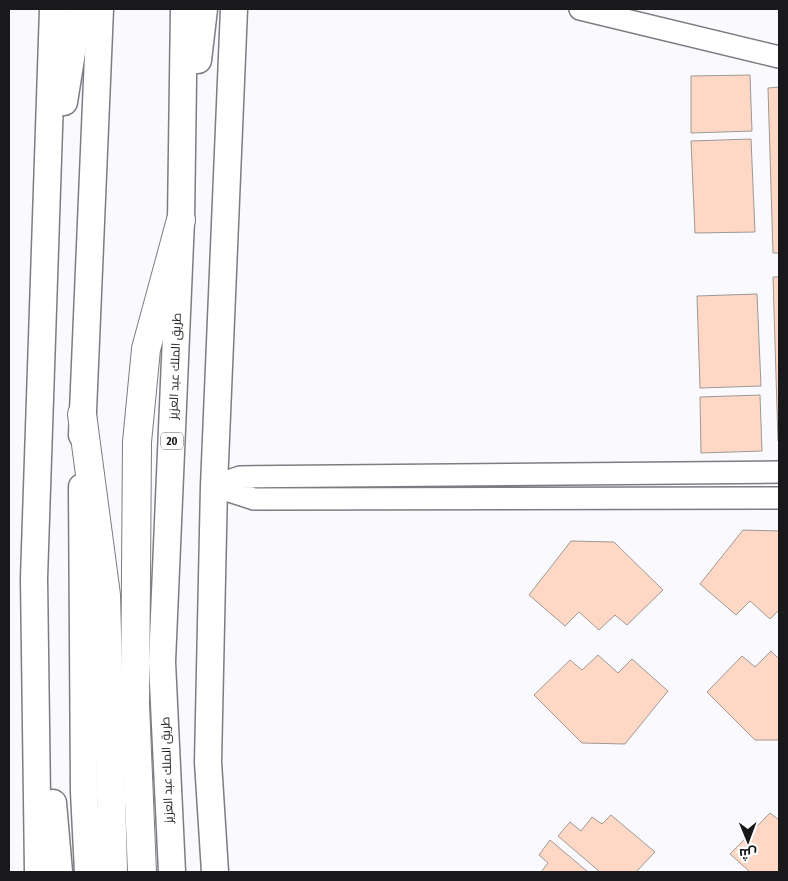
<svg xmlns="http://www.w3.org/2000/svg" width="788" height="881" viewBox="0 0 788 881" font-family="'Fira Sans Condensed',Cairo,sans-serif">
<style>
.building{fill:#fed8c5;stroke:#9f9894}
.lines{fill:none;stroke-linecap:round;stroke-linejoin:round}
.minor-casing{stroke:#7d7c82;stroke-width:24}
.major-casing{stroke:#7d7c82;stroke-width:29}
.highway-casing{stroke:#7d7c82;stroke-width:30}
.minor{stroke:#fff;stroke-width:21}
.major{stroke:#fff;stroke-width:26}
.highway{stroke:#fff;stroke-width:28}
.labels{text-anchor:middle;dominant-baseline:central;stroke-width:4;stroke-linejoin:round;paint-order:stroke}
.shield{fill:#fff;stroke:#5e5e5f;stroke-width:1}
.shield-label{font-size:11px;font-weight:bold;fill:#19191b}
.street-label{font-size:12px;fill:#19191b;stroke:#fff}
</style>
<rect width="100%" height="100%" fill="#fafafe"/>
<g class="building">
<polygon points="750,75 752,131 691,133 691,76"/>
<polygon points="779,87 779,253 773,253 768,88"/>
<polygon points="751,139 755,232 695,233 691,141"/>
<polygon points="773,277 779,277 779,441 778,441"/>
<polygon points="757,294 761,386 700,388 697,296"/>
<polygon points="760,395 762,451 701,453 700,397"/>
<polygon points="743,530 779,531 779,610 770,619 750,601 736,615 700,584"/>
<polygon points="571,541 614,542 663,590 627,625 615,615 599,630 579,612 565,626 529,595"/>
<polygon points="771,651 779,659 779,740 755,740 707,692 742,656 755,667"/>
<polygon points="598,655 618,673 632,659 668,691 625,744 582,743 534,695 570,660 582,670"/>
<polygon points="770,813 779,820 779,872 750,872 730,854"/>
<polygon points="611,815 655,852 636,872 600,872 558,836 570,822 581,831 592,817 602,824"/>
<polygon points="550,840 588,872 541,872 548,863 539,855"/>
</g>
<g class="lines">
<defs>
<g id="minor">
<polyline points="580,9 779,57"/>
<polyline points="779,472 240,477 214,486 254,499 779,498"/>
</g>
<g id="major">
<polyline points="198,60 204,9"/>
<polyline points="64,102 79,9"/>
<polyline points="82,435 100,9"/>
<polyline points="82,487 84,792 88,872"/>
<polyline points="53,803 59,872"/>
<polyline points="38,872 34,578 53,9"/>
<polyline points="172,872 162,662 181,220 184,9"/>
<polyline points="215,872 208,762 214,486 234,9"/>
</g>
<g id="highway">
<polyline points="82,414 106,595 113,872"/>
<polyline points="142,872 135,704 137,442 146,349 181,220"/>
</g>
</defs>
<use href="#minor" class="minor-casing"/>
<use href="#major" class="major-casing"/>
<use href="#highway" class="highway-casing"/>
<use href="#minor" class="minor"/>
<use href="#major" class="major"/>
<use href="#highway" class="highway"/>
</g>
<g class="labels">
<rect class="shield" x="161" y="432.5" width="22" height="17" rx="4"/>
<g class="shield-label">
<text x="172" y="441">20</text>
</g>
<g class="street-label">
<text transform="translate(175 366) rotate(-88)">طريق الملك عبد العزيز</text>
<text transform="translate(167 770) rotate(-92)">طريق الملك عبد العزيز</text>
</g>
</g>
<rect width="788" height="881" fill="none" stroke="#19191b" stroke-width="20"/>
<g transform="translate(748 841) rotate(179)" stroke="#ffffff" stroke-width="4" paint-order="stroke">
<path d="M0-4L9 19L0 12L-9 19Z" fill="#19191b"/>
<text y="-8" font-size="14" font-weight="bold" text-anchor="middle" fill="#19191b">ش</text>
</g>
</svg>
